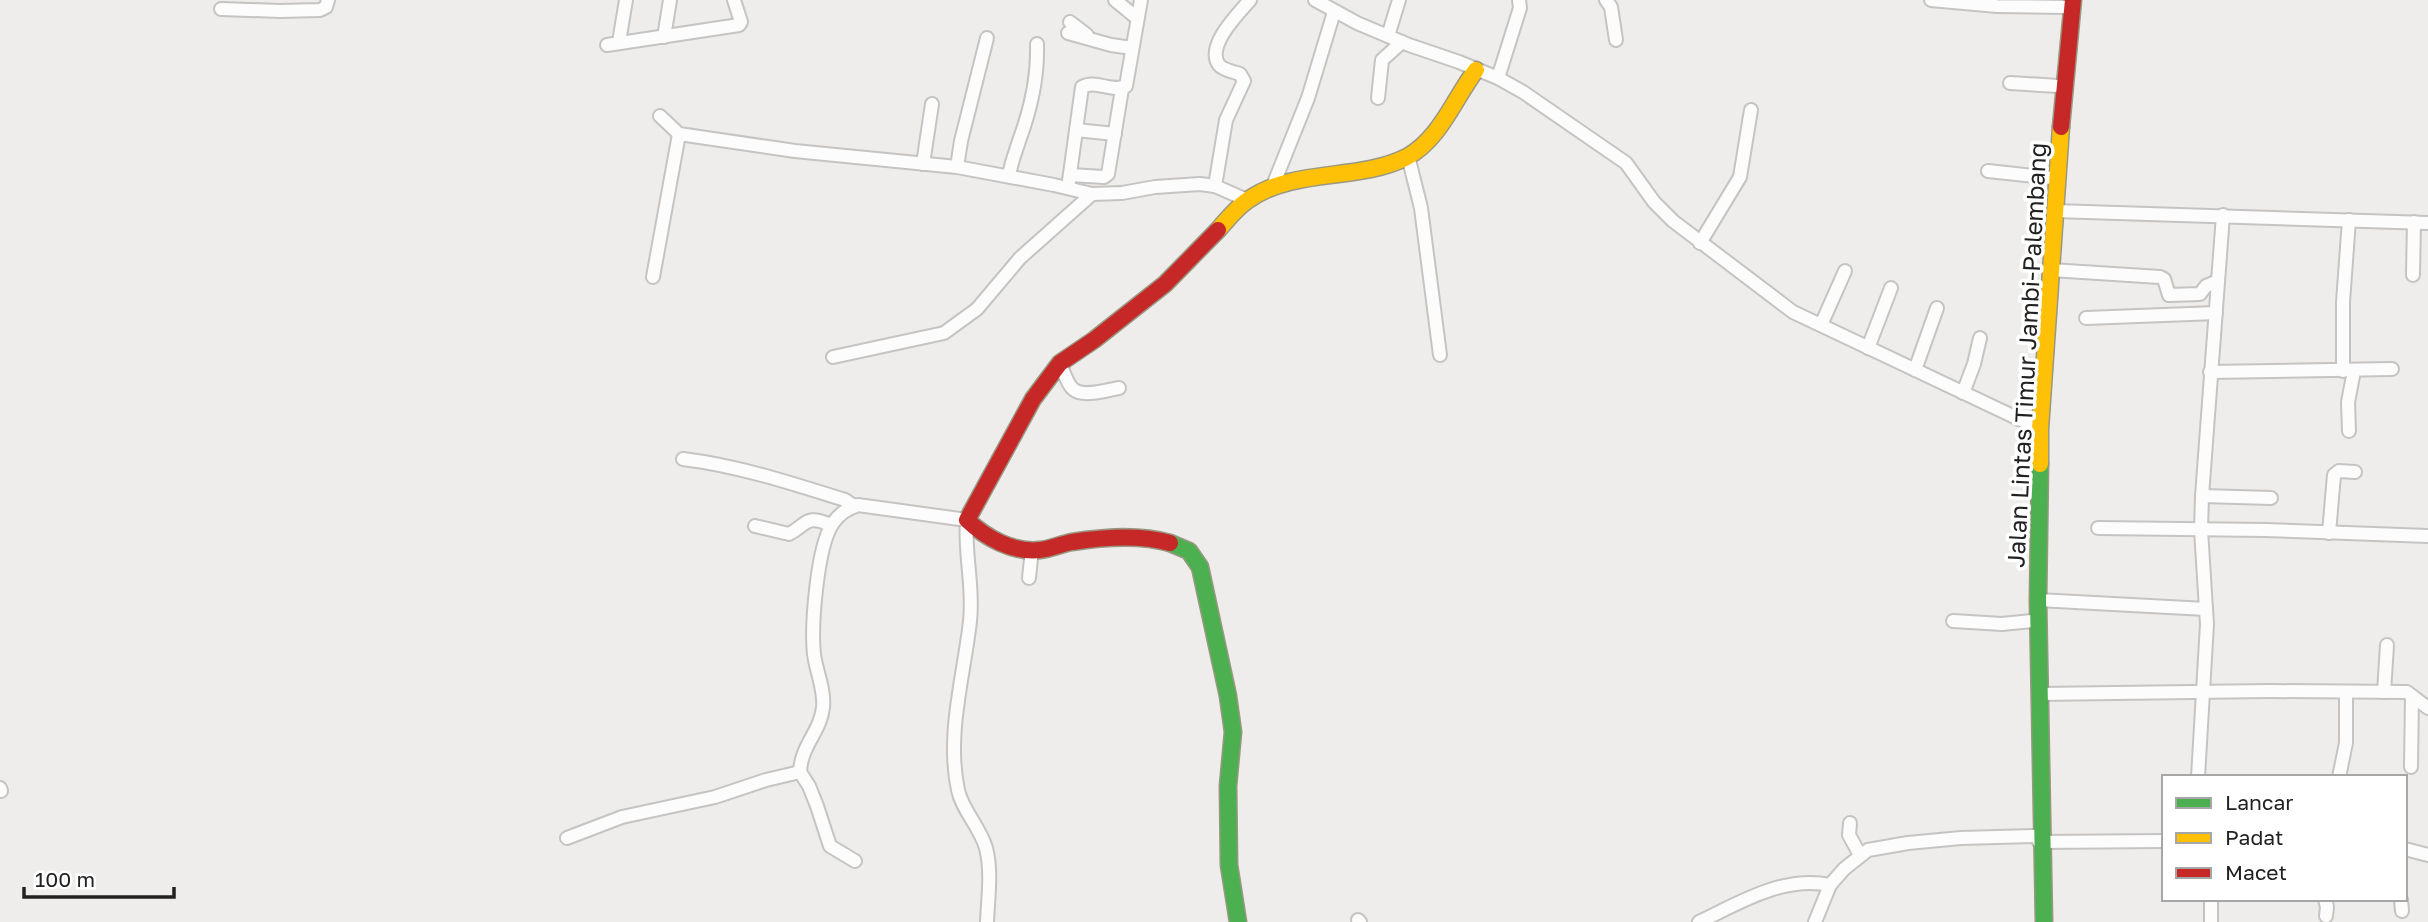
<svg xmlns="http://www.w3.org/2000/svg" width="2428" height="922" viewBox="0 0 2428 922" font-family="'Golos Text',sans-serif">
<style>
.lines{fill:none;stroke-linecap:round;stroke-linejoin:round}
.street-casing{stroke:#c5c4c3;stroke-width:16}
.fast-casing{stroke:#999883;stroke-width:19}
.slow-casing{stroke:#999883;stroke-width:19}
.jam-casing{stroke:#999883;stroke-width:19}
.street{stroke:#fdfcfc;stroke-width:12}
.fast{stroke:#4caf50;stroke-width:16}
.slow{stroke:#ffc107;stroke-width:16}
.jam{stroke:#c62828;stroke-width:16}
.labels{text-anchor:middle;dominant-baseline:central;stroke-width:7;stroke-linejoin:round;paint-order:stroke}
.street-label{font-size:24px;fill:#212121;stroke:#fff}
</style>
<rect width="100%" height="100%" fill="#efedeb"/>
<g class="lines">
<defs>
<g id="street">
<polyline points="1115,0 1137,18"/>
<polyline points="1315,0 1357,23 1409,45 1459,62 1498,78 1523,92 1626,163 1654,202 1673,221 1793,312 2040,429"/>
<polyline points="1606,0 1611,7 1616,40"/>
<polyline points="1931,0 1997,6 2065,7"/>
<polyline points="221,9 280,11 320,10 326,7 328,0"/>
<polyline points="1070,22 1087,35"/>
<polyline points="1068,33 1111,45 1132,48"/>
<polyline points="1388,36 1399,0"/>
<polyline points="664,37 670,0"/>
<polyline points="619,42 626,0"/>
<polyline points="607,45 739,25 741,22 734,0"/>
<polyline points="1498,78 1520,8 1519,0"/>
<polyline points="2010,83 2058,86"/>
<polyline points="1378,98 1382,60 1402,42"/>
<polyline points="660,116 679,134 795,151 957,167 1054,185 1092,194 1122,193 1155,187 1200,184 1215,186 1247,200"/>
<polyline points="1076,130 1115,134"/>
<polyline points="1408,156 1421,208 1440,355"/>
<polyline points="923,164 932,104"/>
<polyline points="957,167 961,141 987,38"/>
<polyline points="1988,171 2052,178"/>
<polyline points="1070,175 1104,177 1108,174 1122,89"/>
<path d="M1009,176C1011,162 1016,151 1020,138C1031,108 1038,76 1037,44"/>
<path d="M1215,186L1226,120L1244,81L1240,74C1234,72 1223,70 1219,65C1205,46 1239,13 1250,0"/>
<path d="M1068,188L1082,87C1096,79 1111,93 1126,86L1141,0"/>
<polyline points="1272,188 1308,98 1334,12"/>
<polyline points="2055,211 2428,223"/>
<polyline points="1700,243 1740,177 1751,110"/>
<polyline points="2051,270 2160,277 2164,279 2169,295 2200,294 2206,286 2218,281"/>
<polyline points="2413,275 2414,222"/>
<polyline points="653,277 679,134"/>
<polyline points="2086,318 2216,313"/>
<polyline points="1821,325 1845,271"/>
<polyline points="1868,348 1891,288"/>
<polyline points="833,357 944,333 977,309 1020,258 1092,194"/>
<path d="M1060,363C1063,370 1067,384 1073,389C1083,398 1107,390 1119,388"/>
<polyline points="1915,370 1937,308"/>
<polyline points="2343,371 2343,302 2349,220"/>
<polyline points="2210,372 2392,369"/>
<polyline points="1963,393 1974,364 1980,338"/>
<polyline points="2349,431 2348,402 2354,371"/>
<path d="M683,459C739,466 791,483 845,500L854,506"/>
<polyline points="2202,496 2271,498"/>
<path d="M755,526L789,534C808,524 805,514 831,525"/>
<polyline points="2098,528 2265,530 2428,536"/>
<polyline points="2329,533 2334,475 2339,471 2355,472"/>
<polyline points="1029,578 1032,549"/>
<polyline points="2038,600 2206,609 2201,530 2202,496 2223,215"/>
<polyline points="1953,621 2002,624 2032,621"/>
<polyline points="2384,692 2387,645"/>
<polyline points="2039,694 2269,691 2407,692 2428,708"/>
<polyline points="2411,767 2412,696"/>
<polyline points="2198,777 2207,624 2206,609"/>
<polyline points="2339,777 2346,743 2346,692"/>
<polyline points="0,788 1,791"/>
<polyline points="1850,823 1849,835 1860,855"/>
<polyline points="567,838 622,817 715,797 766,780 800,772"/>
<polyline points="2039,842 2164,841"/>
<polyline points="2405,849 2428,855"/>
<path d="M855,861L830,846L817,806L809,786L800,772C801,745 821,731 823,707C825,690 816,671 814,654C811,626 817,546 833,523C840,513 847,509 858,505L967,520C964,554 974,586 970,621C964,676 946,734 958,790C962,810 980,827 986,848C992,871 988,898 987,922"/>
<polyline points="2211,899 2211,922"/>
<polyline points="2325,899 2327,907 2326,916"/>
<polyline points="2401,899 2402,911"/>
<polyline points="1358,920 1360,922"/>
<path d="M1699,922C1739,903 1784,875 1830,885"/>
<polyline points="1815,922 1830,885 1844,869 1868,850 1908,843 1961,838 2035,836"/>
</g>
<g id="fast">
<polyline points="2040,464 2038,600 2044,922"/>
<polyline points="1170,543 1189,551 1200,567 1228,696 1233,732 1228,786 1229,865 1238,922"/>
</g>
<g id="slow">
<path d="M1218,230C1227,220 1237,207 1248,200C1295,167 1357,182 1407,157C1440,139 1454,99 1476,70"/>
<polyline points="2040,464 2040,429 2061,127"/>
</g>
<g id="jam">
<polyline points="2061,127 2073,0"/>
<path d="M1170,543C1139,534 1104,537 1072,542C1061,544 1051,549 1040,550C1013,553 986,538 967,520L1033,399L1060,363L1094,340L1165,284L1218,230"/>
</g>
</defs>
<use href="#street" class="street-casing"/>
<use href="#fast" class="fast-casing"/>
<use href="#slow" class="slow-casing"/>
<use href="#jam" class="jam-casing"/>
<use href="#street" class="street"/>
<use href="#fast" class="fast"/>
<use href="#slow" class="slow"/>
<use href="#jam" class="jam"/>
</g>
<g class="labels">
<g class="street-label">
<text transform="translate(2026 355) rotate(-87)">Jalan Lintas Timur Jambi-Palembang</text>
</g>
</g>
<rect x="2162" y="775" width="245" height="126" fill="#ffffff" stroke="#a6a6a6" stroke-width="2"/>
<rect x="2176" y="798" width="35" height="10" fill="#4caf50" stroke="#a6a6a6" stroke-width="2"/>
<text x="2225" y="810" font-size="21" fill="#212121">Lancar</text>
<rect x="2176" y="833" width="35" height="10" fill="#ffc107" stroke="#a6a6a6" stroke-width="2"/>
<text x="2225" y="845" font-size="21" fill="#212121">Padat</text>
<rect x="2176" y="868" width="35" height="10" fill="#c62828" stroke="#a6a6a6" stroke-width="2"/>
<text x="2225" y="880" font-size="21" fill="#212121">Macet</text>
<path d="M24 887v10h150v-10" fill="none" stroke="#212121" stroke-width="3.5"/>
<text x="35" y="887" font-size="21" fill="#212121" stroke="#ffffff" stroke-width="5" paint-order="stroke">100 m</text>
</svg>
